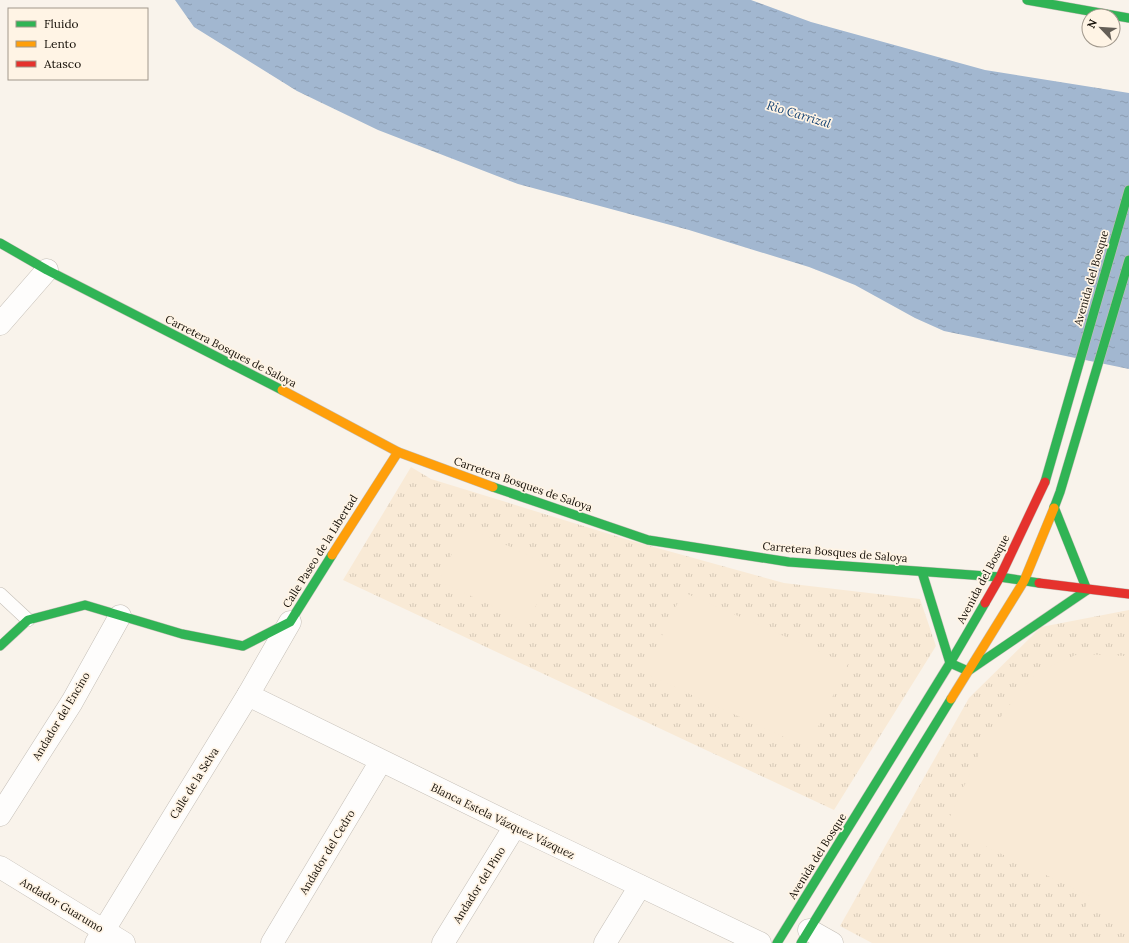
<svg xmlns="http://www.w3.org/2000/svg" width="1129" height="943" viewBox="0 0 1129 943" font-family="Lora,serif">
<style>
.grass{fill:url(#grass-tufts)}
.garden{fill:#f9ead6}
.water{fill:url(#water-ripples)}
.lines{fill:none;stroke-linecap:round;stroke-linejoin:round}
.lane-casing{stroke:#c4beb6;stroke-width:14}
.street-casing{stroke:#c4beb6;stroke-width:23}
.fast-casing{stroke:#c4beb6;stroke-width:10}
.slow-casing{stroke:#c4beb6;stroke-width:10}
.jam-casing{stroke:#c4beb6;stroke-width:10}
.lane{stroke:#fefdfc;stroke-width:13}
.street{stroke:#fefdfc;stroke-width:22}
.fast{stroke:#30b455;stroke-width:9}
.slow{stroke:#ff9f0a;stroke-width:9}
.jam{stroke:#e5322d;stroke-width:9}
.labels{text-anchor:middle;dominant-baseline:central;stroke-width:3.5;stroke-linejoin:round;paint-order:stroke}
.street-label{font-size:11px;fill:#150f07;stroke:#fff4e5}
.water-label{font-size:12px;font-style:italic;fill:#124072;stroke:#fff4e5}
</style>
<defs>
<pattern id="grass-tufts" width="24" height="20" patternUnits="userSpaceOnUse"><rect width="24" height="20" fill="#f9ead6"/><path d="M3 7l-1-3M5 7V3M7 7l1-3M15 17l-1-3M17 17v-4M19 17l1-3" fill="none" stroke="#d5c8b6"/></pattern>
<pattern id="water-ripples" width="26" height="14" patternUnits="userSpaceOnUse"><rect width="26" height="14" fill="#a2b7d0"/><path d="M2 4q2-2 4 0t4 0M15 11q2-2 4 0t4 0" fill="none" stroke="#8b9cb1"/></pattern>
</defs>
<rect width="100%" height="100%" fill="#f9f3eb"/>
<g class="grass">
<polygon points="411,467 431,479 632,541 784,583 920,599 936,646 834,810 343,580"/>
<polygon points="1129,610 1129,943 872,943 840,926 969,698 1041,627"/>
</g>
<g class="garden">
<polygon points="465,526 554,567 528,623 439,581"/>
<polygon points="683,592 848,664 808,748 644,673"/>
<polygon points="1078,654 1129,656 1129,926 1085,908 1090,896 945,827 989,733 1017,695 1037,672"/>
</g>
<polygon class="water" points="175,0 751,0 811,22 985,70 1129,93 1129,369 944,331 915,318 855,285 809,267 689,230 518,184 378,130 297,91 194,27"/>
<g class="lines">
<defs>
<polyline id="lane" points="0,594 28,620"/>
<g id="street">
<polyline points="0,324 47,270"/>
<polyline points="248,695 515,826 760,943"/>
<polyline points="0,815 72,702 120,616"/>
<polyline points="0,867 124,943"/>
<polyline points="809,930 832,943"/>
<polyline points="96,943 248,695 290,622"/>
<polyline points="272,943 381,761"/>
<polyline points="443,943 515,826"/>
<polyline points="605,943 640,886"/>
</g>
<g id="fast">
<polyline points="1027,0 1129,18"/>
<polyline points="0,243 47,270 282,390"/>
<polyline points="1045,482 1129,190"/>
<polyline points="493,487 648,540 789,562 1000,577 1039,583"/>
<polyline points="1054,507 1087,590"/>
<polyline points="1054,508 1060,492 1129,260"/>
<polyline points="922,572 950,663 968,671 1087,590"/>
<polyline points="0,646 28,620 85,605 182,634 243,646 290,622 332,555"/>
<polyline points="777,943 950,663 985,603"/>
<polyline points="801,943 951,699"/>
</g>
<g id="slow">
<polyline points="282,390 398,452 493,487"/>
<polyline points="332,555 398,452"/>
<polyline points="951,699 1024,581 1054,508"/>
</g>
<g id="jam">
<polyline points="1039,583 1129,594"/>
<polyline points="985,603 1000,577 1045,482"/>
</g>
</defs>
<use href="#lane" class="lane-casing"/>
<use href="#street" class="street-casing"/>
<use href="#fast" class="fast-casing"/>
<use href="#slow" class="slow-casing"/>
<use href="#jam" class="jam-casing"/>
<use href="#lane" class="lane"/>
<use href="#street" class="street"/>
<use href="#fast" class="fast"/>
<use href="#slow" class="slow"/>
<use href="#jam" class="jam"/>
</g>
<g class="labels">
<g class="street-label">
<text transform="translate(1091 278) rotate(-74)">Avenida del Bosque</text>
<text transform="translate(231 351) rotate(27)">Carretera Bosques de Saloya</text>
<text transform="translate(523 484) rotate(19)">Carretera Bosques de Saloya</text>
<text transform="translate(320 551) rotate(-58)">Calle Paseo de la Libertad</text>
<text transform="translate(835 552) rotate(5)">Carretera Bosques de Saloya</text>
<text transform="translate(983 579) rotate(-62)">Avenida del Bosque</text>
<text transform="translate(61 716) rotate(-59)">Andador del Encino</text>
<text transform="translate(194 783) rotate(-58)">Calle de la Selva</text>
<text transform="translate(503 821) rotate(26)">Blanca Estela Vázquez Vázquez</text>
<text transform="translate(327 852) rotate(-59)">Andador del Cedro</text>
<text transform="translate(817 856) rotate(-58)">Avenida del Bosque</text>
<text transform="translate(479 885) rotate(-58)">Andador del Pino</text>
<text transform="translate(62 905) rotate(31)">Andador Guarumo</text>
</g>
<g class="water-label">
<text transform="translate(799 114) rotate(17)">Rio Carrizal</text>
</g>
</g>
<rect x="8" y="8" width="140" height="72" fill="#fff4e5" stroke="#a1988c"/>
<rect x="16" y="21" width="20" height="6" fill="#30b455" stroke="#a1988c"/>
<text x="44" y="28" font-size="12" fill="#150f07">Fluido</text>
<rect x="16" y="41" width="20" height="6" fill="#ff9f0a" stroke="#a1988c"/>
<text x="44" y="48" font-size="12" fill="#150f07">Lento</text>
<rect x="16" y="61" width="20" height="6" fill="#e5322d" stroke="#a1988c"/>
<text x="44" y="68" font-size="12" fill="#150f07">Atasco</text>
<g transform="translate(1101 28) rotate(295)"><circle r="19" fill="#fff4e5" stroke="#a1988c"/>
<path d="M0-3L7 15L0 10L-7 15Z" fill="#655f57"/>
<text y="-6" font-size="11" font-weight="bold" text-anchor="middle" fill="#150f07">N</text>
</g>
</svg>
